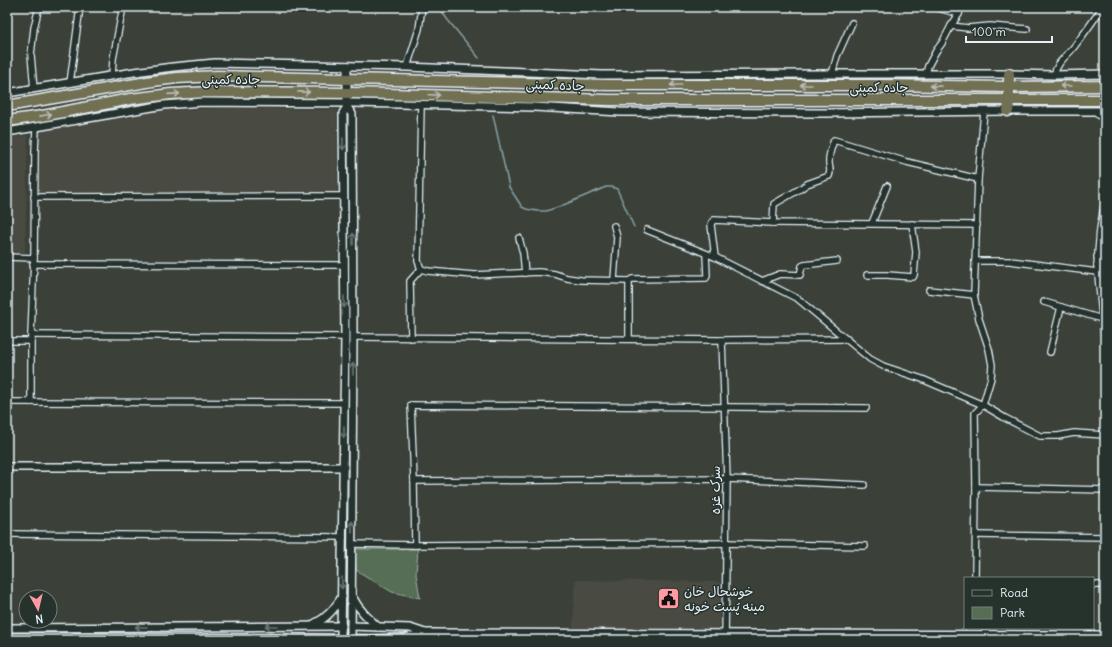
<svg xmlns="http://www.w3.org/2000/svg" width="1112" height="647" viewBox="0 0 1112 647" font-family="Delius,'Playpen Sans Arabic',sans-serif">
<style>
.built{fill:#4a4b42}
.green{fill:#566e54;stroke:#9fb0a6}
.lines{fill:none;stroke-linecap:round;stroke-linejoin:round}
.stream{stroke:#889fa5;stroke-width:1.5}
.street-casing{stroke:#e8f1f8;stroke-width:8}
.secondary-casing{stroke:#e8f1f8;stroke-width:10}
.highway-casing{stroke:#e8f1f8;stroke-width:13}
.street{stroke:#26332d;stroke-width:5.5}
.secondary{stroke:#26332d;stroke-width:7}
.highway{stroke:#716f52;stroke-width:10}
.oneway{stroke:#b8bdb6}
.oneway2{stroke:#6a7674}
.labels{text-anchor:middle;dominant-baseline:central;stroke-width:3;stroke-linejoin:round;paint-order:stroke}
.street-label{font-size:13px;fill:#e8f1f8;stroke:#26332d}
.poi-label{font-size:13px;fill:#e8f1f8;stroke:#26332d;text-anchor:start}
</style>
<rect width="100%" height="100%" fill="#3b4139"/>
<filter id="ink" filterUnits="userSpaceOnUse"><feTurbulence type="fractalNoise" baseFrequency=".025" numOctaves="2"/><feDisplacementMap in="SourceGraphic" scale="8" xChannelSelector="R" yChannelSelector="G"/><feConvolveMatrix kernelMatrix="1 2 1 2 8 2 1 2 1" color-interpolation-filters="sRGB"/></filter>
<g filter="url(#ink)">
<g class="built">
<polygon points="226,108 337,110 337,195 33,194 36,131 43,131 152,111"/>
<polygon points="28,136 25,252 7,252 7,137"/>
<polygon points="575,580 720,582 719,628 573,628"/>
<polygon points="505,639 505,640 403,640"/>
</g>
<polygon class="green" points="355,549 418,549 416,574 420,598 392,592 356,570"/>
<g class="lines">
<g class="stream">
<polyline points="439,7 447,19 479,58"/>
<polyline points="493,115 509,187 522,207 526,209 537,211 546,211 561,206 606,187 612,187 617,189 634,227"/>
</g>
<defs>
<g id="street">
<polyline points="935,7 959,14"/>
<polyline points="951,26 968,28 990,26 1027,29"/>
<polyline points="407,67 419,29 422,7"/>
<polyline points="832,74 837,56 852,23"/>
<polyline points="926,74 928,66 936,51 942,43 951,26 959,14 961,7"/>
<polyline points="112,75 113,59 123,7"/>
<path d="M1054,75C1058,61 1065,58 1073,48C1083,35 1094,21 1102,7"/>
<polyline points="70,83 80,7"/>
<polyline points="34,89 31,55 34,28 39,7"/>
<polyline points="1096,112 1105,121"/>
<polyline points="34,197 344,196"/>
<polyline points="1105,201 1100,229 1097,265 1105,347"/>
<path d="M773,223L774,204L800,189L807,184L829,176C832,168 828,167 829,160C829,153 832,146 834,140L907,162L978,179"/>
<polyline points="872,223 887,186"/>
<polyline points="614,226 617,237 614,280"/>
<polyline points="647,230 715,257 798,299 870,359 883,366 922,379 983,405 1005,418 1040,436 1058,436 1074,433 1105,435"/>
<polyline points="519,238 523,253 525,273"/>
<polyline points="7,257 34,258"/>
<polyline points="715,257 711,225 712,222 714,220 773,223 977,225"/>
<polyline points="1097,257 1105,256"/>
<polyline points="975,261 1010,261 1097,272"/>
<polyline points="33,264 344,265"/>
<polyline points="1097,265 1105,267"/>
<polyline points="421,269 428,271 474,275 539,272 555,274 567,278 581,280 629,281"/>
<polyline points="421,269 418,261 421,105"/>
<polyline points="867,275 887,275 913,277 914,275 916,252 912,224"/>
<polyline points="762,281 780,274 800,275 802,266 804,265 837,261"/>
<polyline points="929,290 974,295"/>
<polyline points="1044,302 1102,319"/>
<polyline points="31,335 345,337"/>
<polyline points="353,337 722,340 847,339"/>
<polyline points="411,338 410,281 421,269"/>
<polyline points="629,339 629,281 632,279 706,278 707,276 706,254"/>
<polyline points="722,340 727,479 725,640"/>
<polyline points="7,341 31,341"/>
<polyline points="1050,352 1061,307"/>
<polyline points="7,402 344,403"/>
<polyline points="31,402 31,335 34,258 35,152 36,128"/>
<polyline points="414,481 727,479 864,485"/>
<polyline points="976,487 1105,490"/>
<polyline points="7,534 343,537"/>
<polyline points="976,535 1105,537"/>
<polyline points="352,544 415,545 726,543 865,546"/>
<polyline points="415,545 414,481 411,405 866,408"/>
<polyline points="975,578 976,487 975,413 983,405 991,378 992,365 989,349 979,319 974,295 978,179 984,112"/>
<polyline points="1093,585 1105,585"/>
</g>
<g id="secondary">
<polyline points="347,66 347,107 352,114 352,122 353,337 351,640"/>
<polyline points="7,93 134,72 173,67 215,63 407,67 602,75 832,74 1009,74 1054,75 1105,74"/>
<polyline points="7,132 164,105 203,102 353,103 534,107 620,112 825,113 1008,111 1105,111"/>
<polyline points="7,467 344,467"/>
<path d="M353,598C359,610 368,618 378,627"/>
<path d="M314,624C327,618 334,609 342,597"/>
<polyline points="351,626 410,628 425,633"/>
<polyline points="7,628 342,626"/>
<polyline points="7,637 312,638 370,639 406,638 425,633 1105,635"/>
<polyline points="341,640 345,337 343,116 343,113 347,107"/>
</g>
<g id="highway">
<polyline points="7,106 153,81 177,78 217,76 608,85 881,85 1009,87 1105,86"/>
<polyline points="1008,111 1009,101 1009,74"/>
<polyline points="7,121 42,116 130,99 171,94 209,92 353,93 610,100 1105,100"/>
</g>
</defs>
<use href="#street" class="street-casing"/>
<use href="#secondary" class="secondary-casing"/>
<use href="#highway" class="highway-casing"/>
<use href="#street" class="street"/>
<use href="#secondary" class="secondary"/>
<use href="#highway" class="highway"/>
</g>
<defs><path id="oneway-shaft" d="M-6 0H5M1.5-3L5.5 0L1.5 3" fill="none" stroke-width="1.6" stroke-linecap="round" stroke-linejoin="round"/></defs>
<g class="oneway">
<use href="#oneway-shaft" transform="translate(676 85) rotate(180)"/>
<use href="#oneway-shaft" transform="translate(806 85) rotate(-180)"/>
<use href="#oneway-shaft" transform="translate(936 86) rotate(-179)"/>
<use href="#oneway-shaft" transform="translate(1066 86) rotate(180)"/>
<use href="#oneway-shaft" transform="translate(304 92) rotate(1)"/>
<use href="#oneway-shaft" transform="translate(174 94) rotate(-4)"/>
<use href="#oneway-shaft" transform="translate(434 95) rotate(2)"/>
<use href="#oneway-shaft" transform="translate(46 115) rotate(-11)"/>
</g>
<g class="oneway2">
<use href="#oneway-shaft" transform="translate(343 144) rotate(89)"/>
<use href="#oneway-shaft" transform="translate(353 239) rotate(-90)"/>
<use href="#oneway-shaft" transform="translate(344 302) rotate(90)"/>
<use href="#oneway-shaft" transform="translate(353 369) rotate(-90)"/>
<use href="#oneway-shaft" transform="translate(344 432) rotate(90)"/>
<use href="#oneway-shaft" transform="translate(352 527) rotate(-90)"/>
<use href="#oneway-shaft" transform="translate(342 583) rotate(90)"/>
<use href="#oneway-shaft" transform="translate(271 626) rotate(180)"/>
<use href="#oneway-shaft" transform="translate(141 627) rotate(180)"/>
</g>
</g>
<defs>
<symbol id="civic-square" viewBox="-11 -11 22 22"><rect x="-9" y="-9" width="18" height="18" rx="4" fill="#ff9aa2" stroke="#26332d"/><path d="M-.6-6.5H3V-4.5H.6V-3L4-1V1h2V6H-6V1h2V-1L-.6-3ZM-1.2 2.5V6h2.4V2.5Z" fill="#111"/></symbol>
</defs>
<g fill-rule="evenodd">
<use href="#civic-square" x="656" y="586" width="25" height="25"/>
</g>
<g class="labels">
<g class="street-label">
<text x="231" y="79">جاده کمپنی</text>
<text transform="translate(555 85) rotate(2)">جاده کمپنی</text>
<text x="879" y="87">جاده کمپنی</text>
<text transform="translate(715 490) rotate(-90)">سرک غزه</text>
</g>
<g class="poi-label">
<text x="684" y="591">خوشحال خان<tspan x="684" dy="15">مینه پُست خونه</tspan></text>
</g>
</g>
<rect width="1112" height="647" fill="none" stroke="#26332d" stroke-width="24"/>
<rect x="12" y="12" width="1088" height="623" fill="none" stroke="#e8f1f8" stroke-width="1.5" filter="url(#ink)"/>
<rect x="964" y="577" width="130" height="52" fill="#26332d" stroke="#747f7e"/>
<rect x="972" y="590" width="20" height="6" fill="#26332d" stroke="#747f7e"/>
<text x="1000" y="597" font-size="12" fill="#e8f1f8">Road</text>
<rect x="972" y="607" width="20" height="12" fill="#566e54" stroke="#747f7e"/>
<text x="1000" y="617" font-size="12" fill="#e8f1f8">Park</text>
<g transform="translate(38 609) rotate(172)"><circle r="19" fill="#26332d" stroke="#747f7e"/>
<path d="M0-3L7 15L0 10L-7 15Z" fill="#ff9aa2"/>
<text y="-6" font-size="11" font-weight="bold" text-anchor="middle" fill="#e8f1f8">N</text>
</g>
<path d="M966 36v6h86v-6" fill="none" stroke="#e8f1f8" stroke-width="2"/>
<text x="972" y="36" font-size="12" fill="#e8f1f8" stroke="#26332d" stroke-width="3" paint-order="stroke">100 m</text>
</svg>
